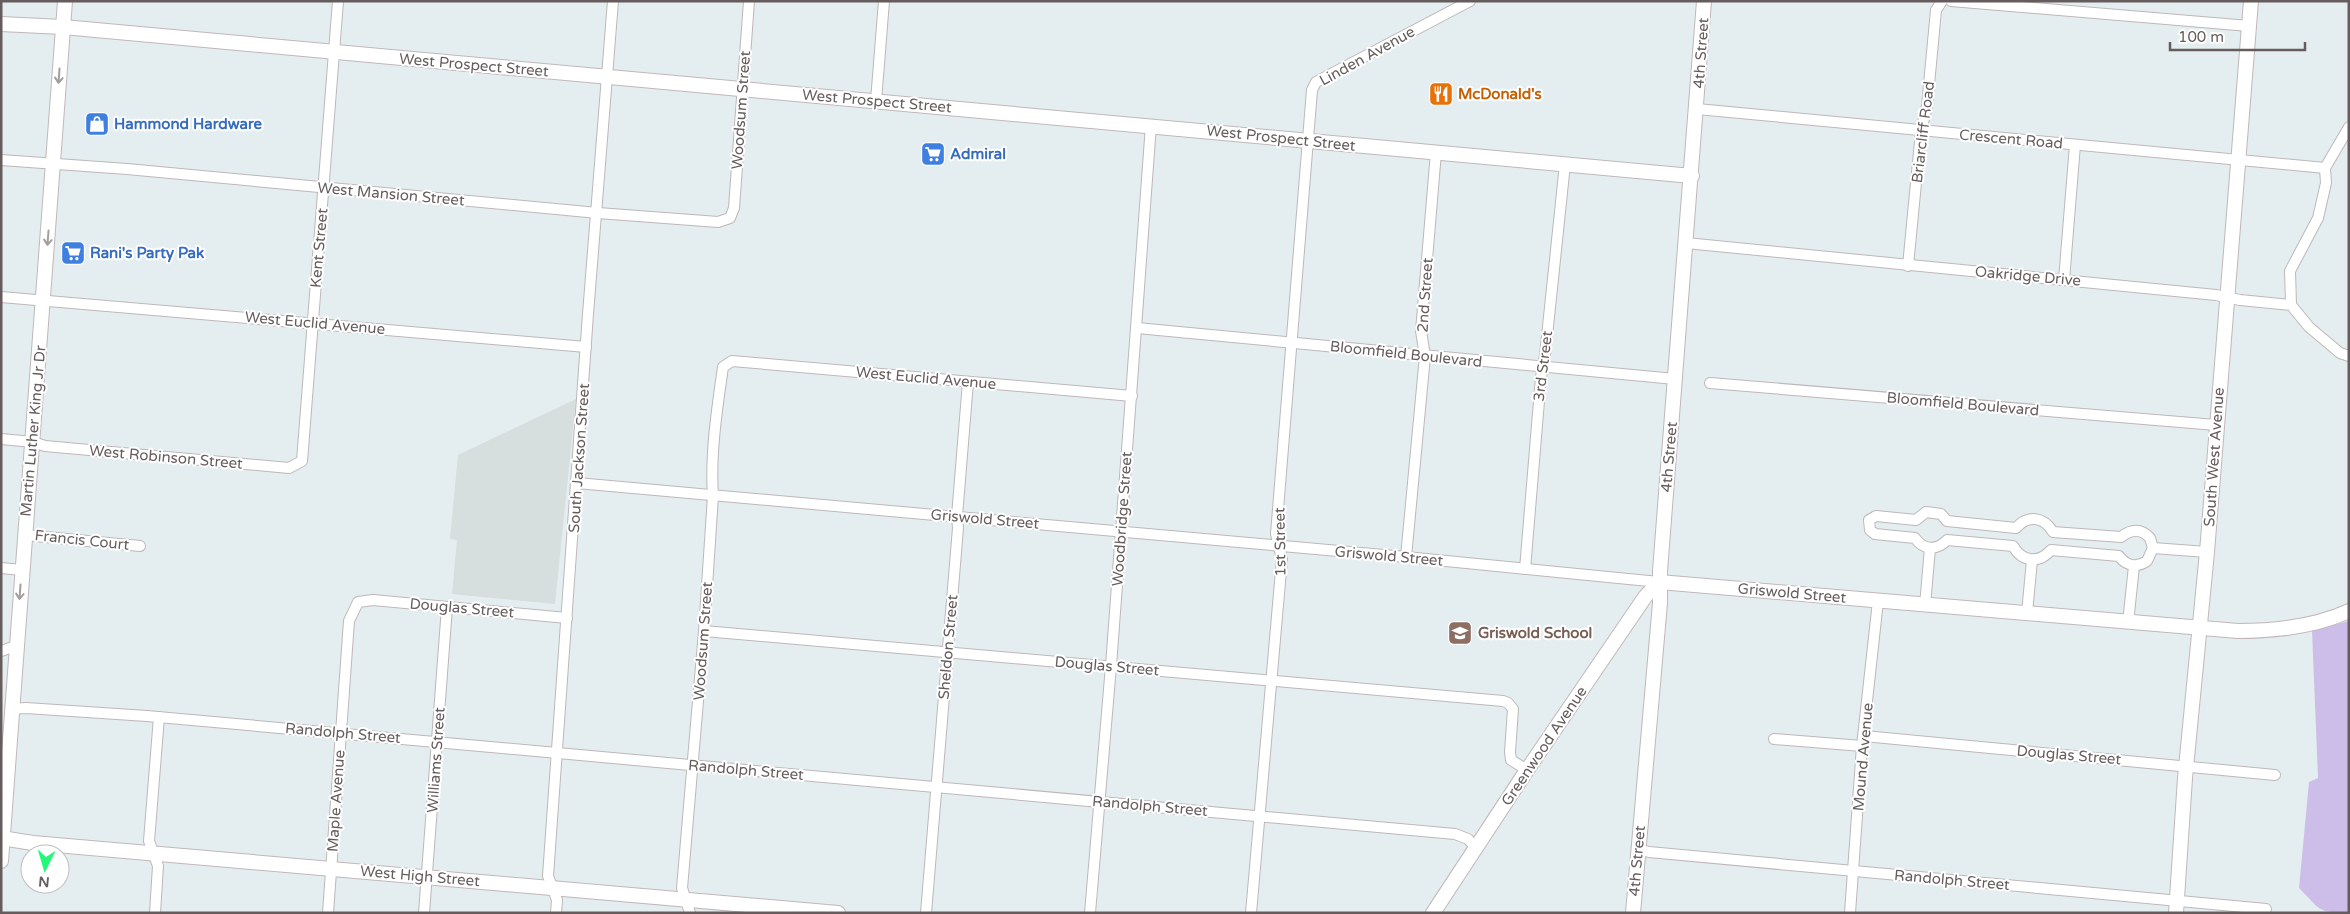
<svg xmlns="http://www.w3.org/2000/svg" width="2350" height="914" viewBox="0 0 2350 914" font-family="'Varela Round',sans-serif">
<style>
.industrial{fill:#d6dede}
.green{fill:#cdbee9}
.lines{fill:none;stroke-linecap:round;stroke-linejoin:round}
.street-casing{stroke:#bfb7b7;stroke-width:12}
.secondary-casing{stroke:#c1b7b8;stroke-width:16}
.street{stroke:#fff;stroke-width:10}
.secondary{stroke:#fff;stroke-width:14}
.oneway{stroke:#a39d9e}
.labels{text-anchor:middle;dominant-baseline:central;stroke-width:4;stroke-linejoin:round;paint-order:stroke}
.street-label{font-size:15px;fill:#665c5d;stroke:#fff}
.food-label{font-size:15px;font-weight:bold;fill:#c56008;stroke:#fff;text-anchor:start}
.shop-label{font-size:15px;font-weight:bold;fill:#366cbe;stroke:#fff;text-anchor:start}
.education-label{font-size:15px;font-weight:bold;fill:#785e54;stroke:#fff;text-anchor:start}
</style>
<rect width="100%" height="100%" fill="#e4eef0"/>
<polygon class="industrial" points="576,399 555,604 452,594 457,540 450,539 458,455"/>
<path class="green" d="M2349,621V913C2317,913 2320,909 2299,888L2309,782L2318,778L2312,631Z"/>
<g class="lines">
<defs>
<g id="street">
<polyline points="1951,1 2249,26"/>
<polyline points="876,101 884,1"/>
<polyline points="1697,109 2325,168"/>
<polyline points="1,160 127,169 598,213 718,222 730,218 734,208 749,1"/>
<polyline points="1686,243 2216,295 2240,300 2291,305 2309,327 2340,353 2349,356"/>
<polyline points="1908,266 1921,131 1927,106 1936,10 1942,1"/>
<polyline points="2064,280 2075,145"/>
<polyline points="1,297 586,347"/>
<polyline points="2291,305 2290,271 2318,218 2326,183 2325,168 2349,127"/>
<polyline points="1137,328 1675,379"/>
<polyline points="1710,383 2216,425"/>
<polyline points="1,439 33,442 45,446 289,468 302,461 338,1"/>
<polyline points="577,483 1406,557 1659,582"/>
<path d="M1926,512L1941,514L1947,521L2016,528C2028,514 2044,517 2053,532L2121,537C2131,529 2141,528 2150,538L2153,548L2147,561C2137,568 2126,566 2119,556L2051,550C2039,564 2022,562 2013,546L1947,540C1937,551 1923,550 1915,538L1875,534L1870,530L1869,520L1876,516L1916,520Z"/>
<polyline points="25,535 140,546"/>
<polyline points="2153,548 2207,552"/>
<polyline points="1406,557 1425,356 1421,331 1436,152"/>
<polyline points="1,568 22,570"/>
<polyline points="1525,569 1541,377 1545,355 1565,164"/>
<polyline points="1925,605 1930,548"/>
<polyline points="2027,613 2032,560"/>
<polyline points="2128,623 2134,566"/>
<polyline points="704,631 1503,701 1508,703 1513,709 1510,752 1511,760 1527,770"/>
<polyline points="1,651 16,646"/>
<polyline points="11,709 26,708 147,716 1455,834 1468,839 1476,848"/>
<polyline points="1864,736 2275,775"/>
<polyline points="1774,739 1862,746"/>
<polyline points="1638,849 1649,852 2266,909"/>
<polyline points="155,913 158,866 149,841 159,717"/>
<polyline points="328,913 349,621 358,602 373,600 567,618"/>
<polyline points="424,913 447,607"/>
<polyline points="556,913 557,900 548,876 588,314 613,1"/>
<path d="M690,913L682,888L704,631L713,496C710,454 717,409 723,367L732,361L1132,396"/>
<polyline points="926,913 958,528 957,516 968,382"/>
<polyline points="1090,913 1111,666 1151,125"/>
<polyline points="1251,913 1282,559 1276,534 1312,90 1316,82 1470,1"/>
<polyline points="1850,913 1862,746 1878,601"/>
</g>
<g id="secondary">
<polyline points="1,24 63,27 1692,176"/>
<polyline points="1,838 33,843 838,913"/>
<polyline points="1,861 65,1"/>
<path d="M1433,913L1527,770L1645,597L1659,582L2238,631C2276,631 2314,627 2349,611"/>
<polyline points="1633,913 1660,603 1660,571 1704,1"/>
<polyline points="2176,913 2185,778 2207,552 2251,1"/>
</g>
</defs>
<use href="#street" class="street-casing"/>
<use href="#secondary" class="secondary-casing"/>
<use href="#street" class="street"/>
<use href="#secondary" class="secondary"/>
</g>
<defs><path id="oneway-shaft" d="M-6 0H5M1.5-3L5.5 0L1.5 3" fill="none" stroke-width="1.6" stroke-linecap="round" stroke-linejoin="round" transform="scale(1.25)"/></defs>
<g class="oneway">
<use href="#oneway-shaft" transform="translate(59 76) rotate(94)"/>
<use href="#oneway-shaft" transform="translate(48 238) rotate(94)"/>
<use href="#oneway-shaft" transform="translate(20 592) rotate(94)"/>
</g>
<defs>
<symbol id="restaurant-square" viewBox="-11 -11 22 22"><rect x="-9" y="-9" width="18" height="18" rx="4" fill="#e8710a" stroke="#fff"/><path d="M-5-6h1v4h1v-4h1v4h1v-4h1v5L-1.5 .5V6h-2V.5L-5-1ZM5-6V6H3V1.5H1.5Q1.5-4 5-6Z" fill="#fff"/></symbol>
<symbol id="shop-square" viewBox="-11 -11 22 22"><rect x="-9" y="-9" width="18" height="18" rx="4" fill="#3f7fe0" stroke="#fff"/><path d="M-5-2.5h2.3a2.7 3.5 0 0 1 5.4 0H5L5.5 6h-11ZM-1.5-2.5h3a1.5 2.3 0 0 0-3 0Z" fill="#fff"/></symbol>
<symbol id="supermarket-square" viewBox="-11 -11 22 22"><rect x="-9" y="-9" width="18" height="18" rx="4" fill="#3f7fe0" stroke="#fff"/><path d="M-6-5.5h2.5l.6 2H6L4.5 2H-2.5L-4.4-4H-6ZM-1.5 3.2a1.3 1.3 0 1 0 .1 0ZM3 3.2a1.3 1.3 0 1 0 .1 0Z" fill="#fff"/></symbol>
<symbol id="school-square" viewBox="-11 -11 22 22"><rect x="-9" y="-9" width="18" height="18" rx="4" fill="#8d6e63" stroke="#fff"/><path d="M0-5L7-2L0 1L-7-2ZM-4 1L0 2.5L4 1V4Q0 6-4 4Z" fill="#fff"/></symbol>
</defs>
<g fill-rule="evenodd">
<use href="#restaurant-square" x="1427" y="80" width="28" height="28"/>
<use href="#shop-square" x="83" y="110" width="28" height="28"/>
<use href="#supermarket-square" x="919" y="140" width="28" height="28"/>
<use href="#supermarket-square" x="59" y="239" width="28" height="28"/>
<use href="#school-square" x="1446" y="619" width="28" height="28"/>
</g>
<g class="labels">
<g class="street-label">
<text transform="translate(1701 53) rotate(-86)">4th Street</text>
<text transform="translate(1367 56) rotate(-29)">Linden Avenue</text>
<text transform="translate(474 65) rotate(5)">West Prospect Street</text>
<text transform="translate(877 101) rotate(5)">West Prospect Street</text>
<text transform="translate(741 110) rotate(-86)">Woodsum Street</text>
<text transform="translate(1923 132) rotate(-83)">Briarcliff Road</text>
<text transform="translate(1281 138) rotate(6)">West Prospect Street</text>
<text transform="translate(2011 139) rotate(5)">Crescent Road</text>
<text transform="translate(391 194) rotate(5)">West Mansion Street</text>
<text transform="translate(319 248) rotate(-85)">Kent Street</text>
<text transform="translate(2028 276) rotate(5)">Oakridge Drive</text>
<text transform="translate(1425 295) rotate(-86)">2nd Street</text>
<text transform="translate(315 323) rotate(5)">West Euclid Avenue</text>
<text transform="translate(1406 354) rotate(6)">Bloomfield Boulevard</text>
<text transform="translate(1543 366) rotate(-83)">3rd Street</text>
<text transform="translate(926 378) rotate(5)">West Euclid Avenue</text>
<text transform="translate(1963 404) rotate(5)">Bloomfield Boulevard</text>
<text transform="translate(33 431) rotate(-85)">Martin Luther King Jr Dr</text>
<text transform="translate(166 457) rotate(5)">West Robinson Street</text>
<text transform="translate(1669 457) rotate(-85)">4th Street</text>
<text transform="translate(2214 457) rotate(-86)">South West Avenue</text>
<text transform="translate(579 458) rotate(-86)">South Jackson Street</text>
<text transform="translate(985 519) rotate(5)">Griswold Street</text>
<text transform="translate(1122 519) rotate(-86)">Woodbridge Street</text>
<text transform="translate(82 540) rotate(6)">Francis Court</text>
<text transform="translate(1280 542) rotate(-91)">1st Street</text>
<text transform="translate(1389 556) rotate(5)">Griswold Street</text>
<text transform="translate(1792 593) rotate(5)">Griswold Street</text>
<text transform="translate(462 608) rotate(5)">Douglas Street</text>
<text transform="translate(703 641) rotate(-86)">Woodsum Street</text>
<text transform="translate(948 647) rotate(-85)">Sheldon Street</text>
<text transform="translate(1107 666) rotate(5)">Douglas Street</text>
<text transform="translate(343 733) rotate(5)">Randolph Street</text>
<text transform="translate(1544 746) rotate(-56)">Greenwood Avenue</text>
<text transform="translate(2069 755) rotate(5)">Douglas Street</text>
<text transform="translate(1863 757) rotate(-85)">Mound Avenue</text>
<text transform="translate(436 760) rotate(-86)">Williams Street</text>
<text transform="translate(746 770) rotate(5)">Randolph Street</text>
<text transform="translate(336 801) rotate(-86)">Maple Avenue</text>
<text transform="translate(1150 806) rotate(5)">Randolph Street</text>
<text transform="translate(1637 861) rotate(-85)">4th Street</text>
<text transform="translate(420 876) rotate(5)">West High Street</text>
<text transform="translate(1952 880) rotate(5)">Randolph Street</text>
</g>
<g class="food-label">
<text x="1458" y="94">McDonald's</text>
</g>
<g class="shop-label">
<text x="114" y="124">Hammond Hardware</text>
<text x="950" y="154">Admiral</text>
<text x="90" y="253">Rani's Party Pak</text>
</g>
<g class="education-label">
<text x="1478" y="633">Griswold School</text>
</g>
</g>
<rect width="2350" height="914" fill="none" stroke="#665c5d" stroke-width="5"/>
<g transform="translate(45 869) rotate(185)"><circle r="24" fill="#ffffff" stroke="#c2bebe"/>
<path d="M0-4L9 19L0 12L-9 19Z" fill="#22f87a"/>
<text y="-8" font-size="14" font-weight="bold" text-anchor="middle" fill="#665c5d">N</text>
</g>
<path d="M2170 42v8h135v-8" fill="none" stroke="#665c5d" stroke-width="2.5"/>
<text x="2178" y="42" font-size="15" fill="#665c5d" stroke="#ffffff" stroke-width="4" paint-order="stroke">100 m</text>
</svg>
